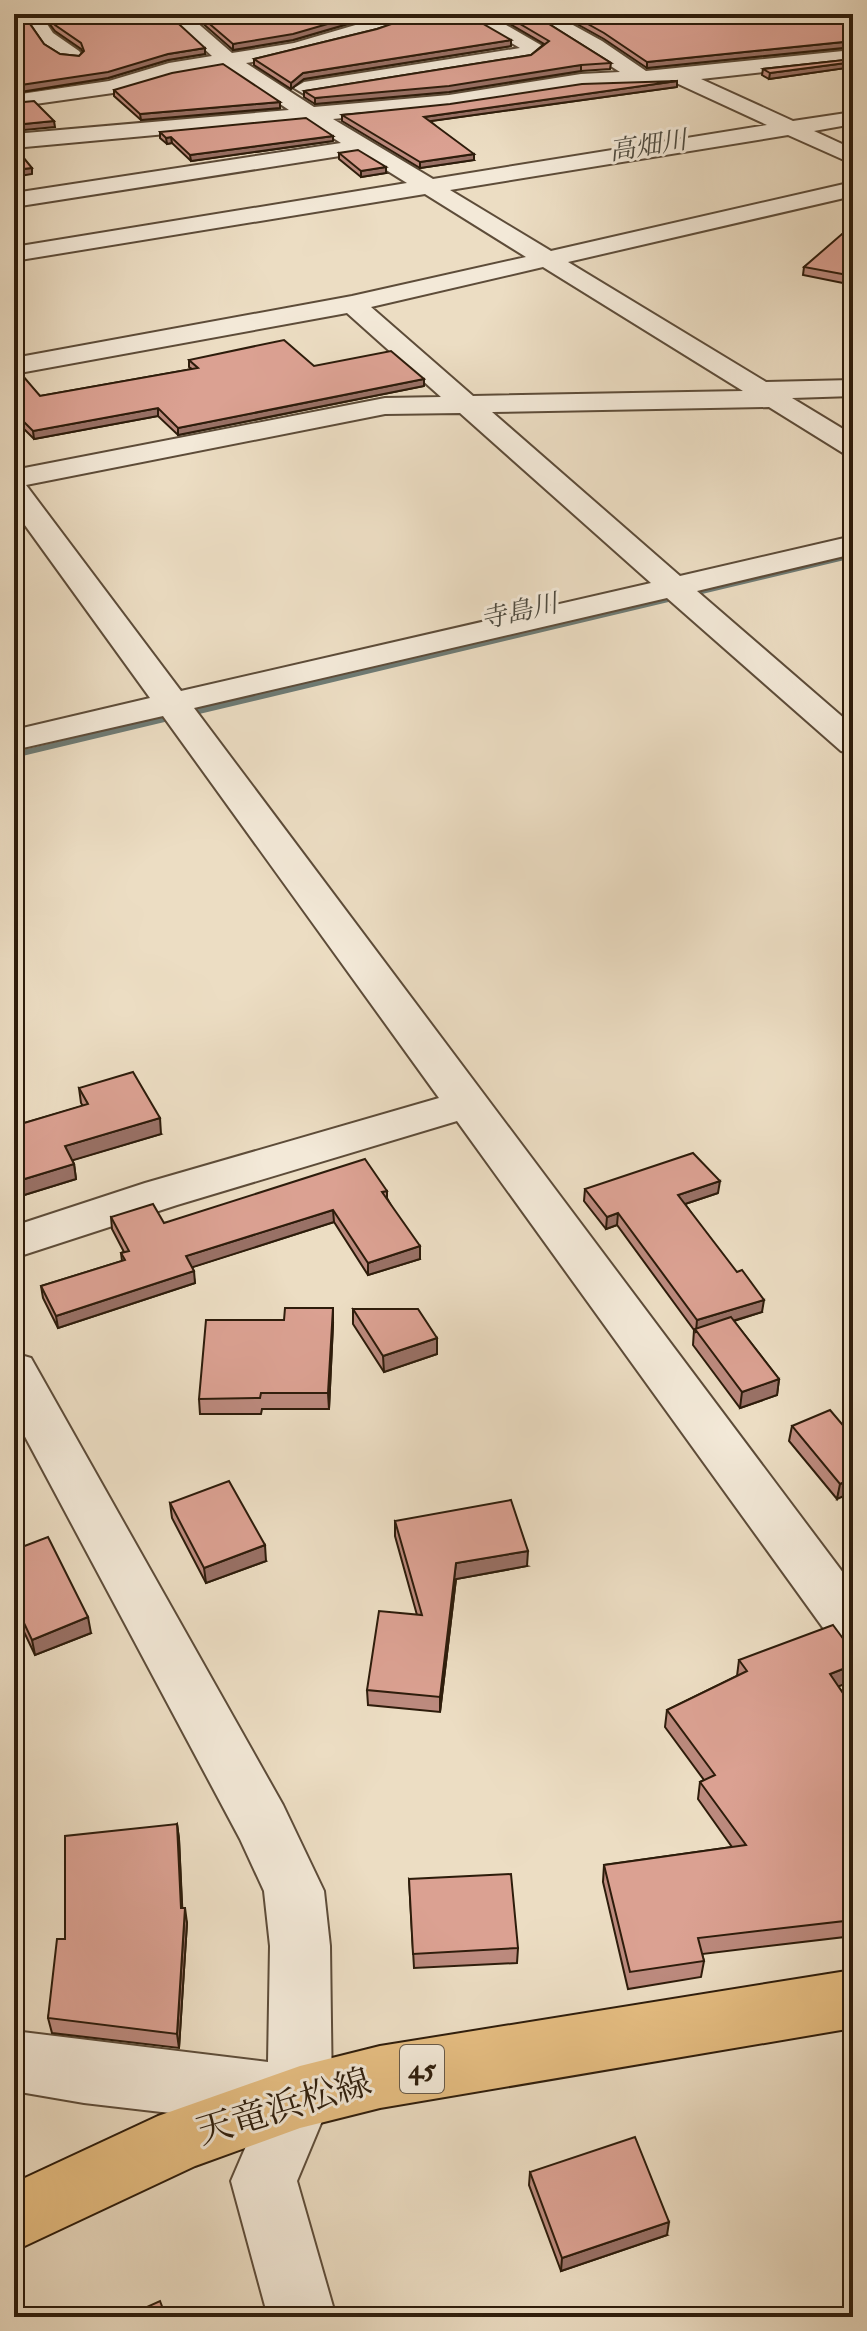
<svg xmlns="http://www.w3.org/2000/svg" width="867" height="2331" viewBox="0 0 867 2331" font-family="'IM FELL Double Pica','Noto Serif JP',serif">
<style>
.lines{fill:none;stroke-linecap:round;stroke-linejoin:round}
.stream{fill:#6e7b75;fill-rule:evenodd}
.minor-casing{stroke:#5d4c39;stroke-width:4}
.major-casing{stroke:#2d1c0b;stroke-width:4}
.minor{fill:#f3e9d8;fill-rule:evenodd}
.major{fill:#e6be82;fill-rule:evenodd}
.wall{fill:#bc8a7e;stroke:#2d1c0b;stroke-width:2}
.shaded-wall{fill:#997166;stroke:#2d1c0b;stroke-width:2}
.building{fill:#dba192;stroke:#2d1c0b;stroke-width:2}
.labels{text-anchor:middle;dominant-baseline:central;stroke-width:6;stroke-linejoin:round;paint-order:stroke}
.far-water-label{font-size:26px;font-style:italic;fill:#4e4b40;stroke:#f3e9d8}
.shield{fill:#f3e9d8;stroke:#685a48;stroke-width:2}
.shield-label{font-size:28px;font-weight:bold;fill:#2d1c0b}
.near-street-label{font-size:36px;fill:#2d1c0b;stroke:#f3e9d8}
</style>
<rect width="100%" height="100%" fill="#ecddc3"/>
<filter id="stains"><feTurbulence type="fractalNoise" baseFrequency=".0025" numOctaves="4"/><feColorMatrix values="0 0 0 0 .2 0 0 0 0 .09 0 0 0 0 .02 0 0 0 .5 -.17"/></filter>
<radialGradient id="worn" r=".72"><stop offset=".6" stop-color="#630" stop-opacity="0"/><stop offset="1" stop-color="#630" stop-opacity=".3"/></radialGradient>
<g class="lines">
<g class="stream">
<polygon points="853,552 853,558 195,715 190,712 195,709"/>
<polygon points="170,715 173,716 173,720 14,758 14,752"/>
</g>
<defs>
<g id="minor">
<path d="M166,14H187L232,53L294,43L393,14H422L419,18C362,38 305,53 246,63L314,107L449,95L581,74L620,72L529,14H553L602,41L646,71L853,50V62L701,79L793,121L853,112V124L814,131L853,149V164L788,135L450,190L551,251L853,182V196L568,262L766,382L853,380V396L792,398L853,435V456L843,453L769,407L492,412L680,576L853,536V554L697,591L853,726V754L841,751L667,598L194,708L853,1586V1649L834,1643L457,1121L177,1205L14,1258V1226L145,1183L439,1098L163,716L14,750V730L150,698L14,510V470L385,398L441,397L347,313L14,374V358L352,296L526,257L425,194L14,261V247L407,183L359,153L14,207V193L341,143L307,121L14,148V134L289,110L224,66L172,75L113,93L14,107V95L109,81L169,63L212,56ZM674,82L767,125L433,179L333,119L449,107L581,86ZM543,267L743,391L473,396L371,307ZM460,413L651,583L181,691L26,485L385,414Z"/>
<polygon points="462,14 487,14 546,48 530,58 304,94 294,88 304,82 520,48"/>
<path d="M27,15H41L53,33L79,51L82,55L79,59C55,65 36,36 24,19Z"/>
<polygon points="14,1353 31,1358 283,1805 324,1891 330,1946 332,2097 297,2181 336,2317 268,2317 231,2181 256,2123 84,2103 14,2091 14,2031 268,2062 270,1946 264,1891 240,1839 14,1416"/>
</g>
<polygon id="major" points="853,1970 853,2028 380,2108 300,2128 195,2166 14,2251 14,2183 158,2116 300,2066 380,2046"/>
</defs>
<use href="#minor" class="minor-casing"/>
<use href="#major" class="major-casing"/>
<use href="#minor" class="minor"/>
<use href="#major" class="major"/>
</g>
<g class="wall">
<polygon points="14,14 25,14 24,15 44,44 60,54 79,56 83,52 81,49 55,31 42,14 167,14 205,54 168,60 108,78 14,93"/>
<polygon points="192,14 382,14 293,40 233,50"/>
<polygon points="493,14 533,14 611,63 610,69 581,71 449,92 315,104 304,97 304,91 531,55 544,44"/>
<polygon points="559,14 853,14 853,47 647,68 604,39"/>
<polygon points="420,15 511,46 304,79 291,89 254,65 254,59 377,29"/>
<polygon points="853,59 853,67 769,79 762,75 763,69"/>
<polygon points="677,87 430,121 474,160 420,168 342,121 342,115"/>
<polygon points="114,90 280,102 280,108 141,120 114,96"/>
<polygon points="160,132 333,141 191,161 172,143 167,144 160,138"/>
<polygon points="339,153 386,173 361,177 339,159"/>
<polygon points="853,237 853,285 803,275 804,267"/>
<polygon points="189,360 314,366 424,386 178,435 158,416 34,439 14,419 14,369 40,396 192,369 189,367"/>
<polygon points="79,1088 161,1134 72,1160 74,1164 76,1179 21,1196 14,1183 14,1126 83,1106 81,1103"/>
<polygon points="585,1189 718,1193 685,1204 762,1312 734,1321 779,1379 777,1395 740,1408 693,1345 694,1330 617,1225 606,1229 584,1201"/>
<polygon points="387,1191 387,1198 420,1259 368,1275 334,1222 192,1267 195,1283 58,1328 43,1298 41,1286 122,1261 121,1253 124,1252 112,1229 111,1217 164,1223"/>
<polygon points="353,1309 437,1338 437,1354 384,1372 353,1324"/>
<polygon points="333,1324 329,1409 262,1409 261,1414 200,1414 199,1399"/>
<polygon points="792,1426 853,1437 837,1499 789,1441"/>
<polygon points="170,1503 266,1561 206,1583 172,1518"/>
<polygon points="395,1521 527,1566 456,1579 440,1712 368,1705 367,1690 417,1615 395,1536"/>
<polygon points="14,1550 91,1633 35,1655 14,1611"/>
<polygon points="853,1652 853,1681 838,1686 853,1708 853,1936 702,1954 704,1961 701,1977 628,1989 603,1882 604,1865 732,1847 698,1799 700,1782 704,1780 665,1727 667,1710 737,1676 739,1660"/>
<polygon points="177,1824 179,1839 182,1908 187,1923 179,2048 52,2033 48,2018 65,1939"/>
<polygon points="409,1879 518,1948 517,1963 414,1968"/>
<polygon points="530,2172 667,2235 561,2271 529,2185"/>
</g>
<g class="shaded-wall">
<polygon points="362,14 382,14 293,40 233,50 233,44"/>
<polygon points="511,40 511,46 304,79 291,89 291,83 303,73"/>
<polygon points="853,41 853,47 647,68 647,62"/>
<polygon points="205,48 205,54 168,60 108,78 14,93 14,86 168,54"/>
<polygon points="853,62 853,67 769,79 770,73"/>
<polygon points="581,65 581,71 449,92 315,104 315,98"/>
<polygon points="677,81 677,87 424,122 424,117"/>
<polygon points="280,102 280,108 141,120 140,114"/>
<polygon points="54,121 55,127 14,131 14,125"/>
<polygon points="333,136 333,141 191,161 190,155"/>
<polygon points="171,137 172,143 167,144 166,138"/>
<polygon points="474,154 474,160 420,168 420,162"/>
<polygon points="386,167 386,173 361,177 361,171"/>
<polygon points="32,168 32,174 14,177 14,170"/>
<polygon points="20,297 21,304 14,305 14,298"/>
<polygon points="424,379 424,386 178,435 178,428"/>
<polygon points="158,408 158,416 34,439 33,431"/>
<polygon points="160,1118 161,1134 67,1162 65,1146"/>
<polygon points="74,1164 76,1179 21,1196 18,1181"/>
<polygon points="720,1181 718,1193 676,1207 678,1195"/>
<polygon points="333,1210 334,1222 187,1269 186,1256"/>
<polygon points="618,1213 617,1225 606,1229 607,1217"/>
<polygon points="420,1246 420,1259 368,1275 368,1263"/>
<polygon points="194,1271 195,1283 58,1328 56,1316"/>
<polygon points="764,1300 762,1312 696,1332 697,1320"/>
<polygon points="333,1308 333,1324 329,1409 328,1393"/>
<polygon points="437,1338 437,1354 384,1372 383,1356"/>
<polygon points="779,1379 777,1395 740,1408 742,1392"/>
<polygon points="853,1478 853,1492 837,1499 840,1484"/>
<polygon points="265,1545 266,1561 206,1583 204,1568"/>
<polygon points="528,1551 527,1566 456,1579 440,1712 440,1697 456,1563"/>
<polygon points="88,1617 91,1633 35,1655 32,1640"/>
<polygon points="853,1665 853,1681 826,1691 830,1674"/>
<polygon points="177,1824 179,1839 183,1923 181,1908"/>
<polygon points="185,1908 187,1923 179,2048 177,2034"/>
<polygon points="669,2222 667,2235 561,2271 562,2258"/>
</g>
<g class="building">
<polygon points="14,14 23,14 44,44 60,54 79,56 84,51 81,43 55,25 46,14 168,14 205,48 168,54 108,72 14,86"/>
<polygon points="198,14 362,14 293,34 233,44"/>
<polygon points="420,14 466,14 511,40 303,73 291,83 254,59 377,29"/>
<polygon points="503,14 533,14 611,63 581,65 449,86 315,98 304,91 531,55 549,41"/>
<polygon points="570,14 853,14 853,41 647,62 604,33"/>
<polygon points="853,59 853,62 770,73 763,69"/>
<polygon points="223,64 280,102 140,114 114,90 172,73"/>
<polygon points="677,81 424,117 474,154 420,162 342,115 450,104 582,84"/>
<polygon points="34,101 54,121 14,125 14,103"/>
<polygon points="306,118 333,136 190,155 171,137 166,138 160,132"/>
<polygon points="14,146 32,168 14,170"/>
<polygon points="358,150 386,167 361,171 339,153"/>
<polygon points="842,234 853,237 853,276 804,267"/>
<polygon points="14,291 20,297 14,298"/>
<polygon points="284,340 314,366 391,351 424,379 178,428 158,408 33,431 14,412 14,369 17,369 40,396 198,368 189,360"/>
<polygon points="133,1072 160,1118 65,1146 74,1164 18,1181 14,1173 14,1126 88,1104 79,1088"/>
<polygon points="693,1153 720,1181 678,1195 737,1272 742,1270 764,1300 697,1320 618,1213 607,1217 585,1189"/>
<polygon points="365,1159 387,1191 382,1192 420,1246 368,1263 333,1210 186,1256 194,1271 56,1316 41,1286 125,1260 121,1253 129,1251 111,1217 153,1204 164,1223"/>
<polygon points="285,1308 333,1308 328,1393 261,1393 260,1398 199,1399 206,1320 284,1320"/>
<polygon points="353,1309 418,1309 437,1338 383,1356"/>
<polygon points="731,1317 779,1379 742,1392 695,1329"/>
<polygon points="830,1410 853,1437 853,1478 840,1484 792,1426"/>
<polygon points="229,1481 265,1545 204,1568 170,1503"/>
<polygon points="511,1500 528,1551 456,1563 440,1697 367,1690 379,1611 422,1615 395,1521"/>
<polygon points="48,1537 88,1617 32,1640 14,1602 14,1550"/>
<polygon points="833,1625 853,1652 853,1665 830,1674 853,1708 853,1920 698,1938 704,1961 630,1972 604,1865 746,1845 700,1782 715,1775 667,1710 747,1671 739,1660"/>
<polygon points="177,1824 181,1908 185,1908 177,2034 48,2018 57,1939 65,1939 65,1836"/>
<polygon points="511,1874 518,1948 413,1954 409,1879"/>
<polygon points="635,2137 669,2222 562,2258 530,2172"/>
<polygon points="160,2301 166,2317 125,2317"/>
</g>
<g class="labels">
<g class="far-water-label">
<text transform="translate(648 146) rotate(-9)">高畑川</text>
<text transform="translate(519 612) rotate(-13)">寺島川</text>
</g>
<rect class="shield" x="400" y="2045" width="44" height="48" rx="6"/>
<g class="shield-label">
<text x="422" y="2069">45</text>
</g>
<g class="near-street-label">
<text transform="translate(284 2107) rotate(-17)">天竜浜松線</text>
</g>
</g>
<rect width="867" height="2331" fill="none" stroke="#ecddc3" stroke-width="48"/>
<rect x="16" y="16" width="835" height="2299" fill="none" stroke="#2d1c0b" stroke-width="4"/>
<rect x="24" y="24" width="819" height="2283" fill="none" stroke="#2d1c0b" stroke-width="2"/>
<rect width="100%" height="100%" filter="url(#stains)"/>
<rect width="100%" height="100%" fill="url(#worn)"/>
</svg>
